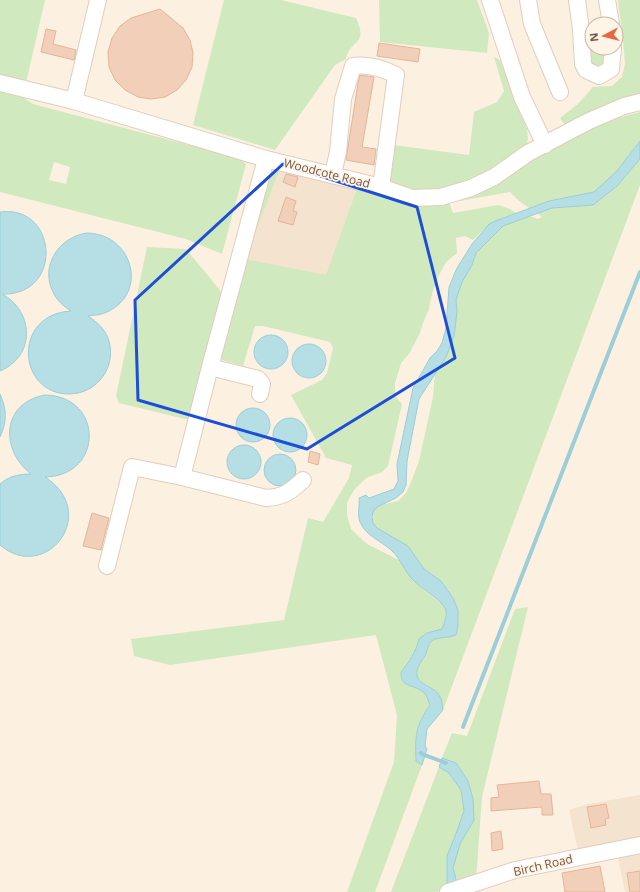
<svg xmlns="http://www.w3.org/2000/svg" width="640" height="892" viewBox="0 0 640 892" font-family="'Open Sans',sans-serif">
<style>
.residential{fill:#f4e3cf}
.green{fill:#d0e9bf;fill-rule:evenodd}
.water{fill:#b5dee5;stroke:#9cced7}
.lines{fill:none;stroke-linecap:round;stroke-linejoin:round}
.stream{stroke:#9cced7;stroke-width:4}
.building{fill:#f2cfb8;stroke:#e4b598}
.minor-casing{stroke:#e0cdbd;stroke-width:18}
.minor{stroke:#fff;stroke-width:16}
.marked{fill:none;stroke:#1d4ed8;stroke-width:3;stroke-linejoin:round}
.labels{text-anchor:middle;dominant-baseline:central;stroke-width:3.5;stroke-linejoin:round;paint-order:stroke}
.street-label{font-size:12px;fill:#735748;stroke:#fff5e7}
</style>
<rect width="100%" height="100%" fill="#fcf1e1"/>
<g class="residential">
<polygon points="280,169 357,188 326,276 244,259"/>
<polygon points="640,795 640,892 625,892 615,845 582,851 577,847 569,810 588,804"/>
</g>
<g class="green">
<polygon points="0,0 45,0 26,83 0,77"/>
<path d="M224,0H281L356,18C369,46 350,39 346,59L335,65L275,150L193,125Z"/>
<polygon points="379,0 477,0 489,33 487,53 380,42"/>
<polygon points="618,0 640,0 640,95 586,118 565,125 560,118 579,103 593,87 612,86 622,77 625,64 624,51"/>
<polygon points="606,48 604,63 597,66 591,64 586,50"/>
<polygon points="494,57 500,60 527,129 528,139 526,147 482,179 426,194 394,187 389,181 393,145 469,155 474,112 497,102 504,91"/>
<path d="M0,90L19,95L33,104L238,158L246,164L222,254L186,239L0,192ZM54,162L70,167L66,184L49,180Z"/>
<polygon points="640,112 640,141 617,171 594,192 549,201 529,208 518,200 510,192 460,201 458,196 498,179 567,140 610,120"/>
<path d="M640,159V185L443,710C442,703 438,694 432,688C426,683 415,682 417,671C418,665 424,660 426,654C428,648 428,641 435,639C442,637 449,638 456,635L441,581L424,569L408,546L377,528L373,523V512L377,507L381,505L398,501L406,493L411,482L419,461L433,397L435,374L446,357L457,312L456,300L462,282L472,265L476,253L503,226L530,216L538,219L542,217L537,213L552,208L593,205L617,186Z"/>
<path d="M289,167L292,168V172L280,169L245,259L326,275L357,188L414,203L429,204L448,199L453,213L498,205L510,209L516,213L489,224L473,240L465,236L456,238L457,253L446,262L437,279L432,294L429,309L423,323L420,333L409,354L401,363L395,383V396L402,404L388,466L382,472L366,478L354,490L347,503V515L351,529L367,544L399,560L414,582L442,604L446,611L445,622L442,629L427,633L419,639C416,651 409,662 401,672C401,688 413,684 422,691C427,695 428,700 430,705C415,725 414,737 416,761L422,765L375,892H347L394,762L397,715L376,635L170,665L134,656L131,639L284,620L308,518L323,522L349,478L352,465L326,458L291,395L322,380L327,373L333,348L330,342L263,326H255L243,366L219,359L260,199L273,172L276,169Z"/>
<polygon points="147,247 186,249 223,294 191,419 185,419 119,403 116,396"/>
<polygon points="528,607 482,797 476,880 458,887 453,868 460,844 474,820 473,799 442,758 452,733 467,736 515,609"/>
<polygon points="439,767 449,773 461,790 464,811 457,831 447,856 447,890 435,892 391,892"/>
</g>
<g class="water">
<path d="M640,141V159L617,186L593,205L552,208L503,226L476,253L472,265L462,282L456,300L457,312L454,336L446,357L419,399L407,461L406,485L403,492L396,498L377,507L373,512L372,517L373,523L377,528L408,546L424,569L441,581L453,598L458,610V626L456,635C449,638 442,637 435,639C428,642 428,648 426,654C423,660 418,665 417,671C415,685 433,685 439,695C442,699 442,705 443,710L427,729L425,746L427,749L422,765L416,761C415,735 415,727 430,705C428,700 427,695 422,691C412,684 401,688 401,672C409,662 416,652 419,639L427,633L442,629C444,624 447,616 446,611C444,601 422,589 415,582C405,573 401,559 391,550C381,541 365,535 360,522C357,514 360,506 359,498L366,495L369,498L394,489L398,481L397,464L413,388L430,358L437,351L442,343L446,328L449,287L457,268L472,244L489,224L498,220L549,201L594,192L617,171Z"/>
<path d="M0,212C58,204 64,296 2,294C34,311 36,356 0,371Z"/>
<path d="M86,233C133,233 149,293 107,312C101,315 95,315 88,316C97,322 104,328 108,338C118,365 98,394 69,394C17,394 12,314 71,311C65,307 58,302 54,294C39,267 58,238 86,233Z"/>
<circle cx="271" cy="352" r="17"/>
<circle cx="309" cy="361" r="17"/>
<path d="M0,394C7,409 7,422 0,437Z"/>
<path d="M45,395C104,396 104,476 45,477C101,513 46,584 0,545V484C9,476 19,474 31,474C0,450 1,403 45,395Z"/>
<circle cx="253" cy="425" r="17"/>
<circle cx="290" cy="435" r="17"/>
<circle cx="244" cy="462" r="17"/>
<circle cx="280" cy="470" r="16"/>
<polygon points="442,758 456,763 468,781 473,799 474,820 460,844 453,868 458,887 447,890 447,856 457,831 464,811 461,790 449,773 439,767"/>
</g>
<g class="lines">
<g class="stream">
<polyline points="463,727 640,272"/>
<polyline points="421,753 422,754 446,763"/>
</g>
</g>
<g class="building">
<polygon points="160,9 183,28 190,40 193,53 192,67 186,80 177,90 165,97 151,99 138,97 125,90 115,80 109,67 108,52 112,38 120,26 131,18"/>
<polygon points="46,29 56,31 53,44 76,50 74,60 41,52"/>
<polygon points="379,43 420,49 418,62 377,56"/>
<polygon points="360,75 374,77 362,147 376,149 374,165 346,160 358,83"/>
<polygon points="286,174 298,177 295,187 283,182"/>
<polygon points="286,197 296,201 293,211 297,212 293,225 278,221"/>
<polygon points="310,451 320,454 318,465 308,462"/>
<polygon points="92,513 109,518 101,550 83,546"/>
<polygon points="539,781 541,794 551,794 553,815 542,815 542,807 491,811 491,798 499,797 497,785"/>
<polygon points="606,804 609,818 605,819 606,825 591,828 587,807"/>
<polygon points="501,831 503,849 492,851 491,833"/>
<polygon points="600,866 605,892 565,892 562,873"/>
<polygon points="640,871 640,892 630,892 627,873"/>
</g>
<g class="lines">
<defs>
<g id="minor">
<polyline points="490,0 522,97 545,145"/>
<polyline points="528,0 532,24 560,92"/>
<polyline points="577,0 581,30 583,64 586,70 599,76 611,69 613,48"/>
<polyline points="607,0 611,24"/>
<polyline points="0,83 74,101 266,159 381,187 412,198 441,197 471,188 494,177 528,153 589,121 624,106 640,102"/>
<polyline points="74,101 98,0"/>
<path d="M333,174L338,152L343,99L353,66C369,64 382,68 396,75L381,187"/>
<polyline points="210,367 258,379 262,384 260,394"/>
<polyline points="182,477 210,367 266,159"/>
<path d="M107,566L132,467L182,477L266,498C284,497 290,492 303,480"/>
<polyline points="448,892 515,870 640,845"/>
</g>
</defs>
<use href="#minor" class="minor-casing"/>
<use href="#minor" class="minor"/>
</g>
<path class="marked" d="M283,164L417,207L455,358L307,449L138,400L135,300Z"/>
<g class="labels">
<g class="street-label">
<text transform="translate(327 173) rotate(14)">Woodcote Road</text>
<text transform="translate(543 865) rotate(-13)">Birch Road</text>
</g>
</g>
<g transform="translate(604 36) rotate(263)"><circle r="19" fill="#fff5e7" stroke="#c7b6a7"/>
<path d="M0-3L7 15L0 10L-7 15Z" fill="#e76844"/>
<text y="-6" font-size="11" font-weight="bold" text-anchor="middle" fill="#735748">N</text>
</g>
</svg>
